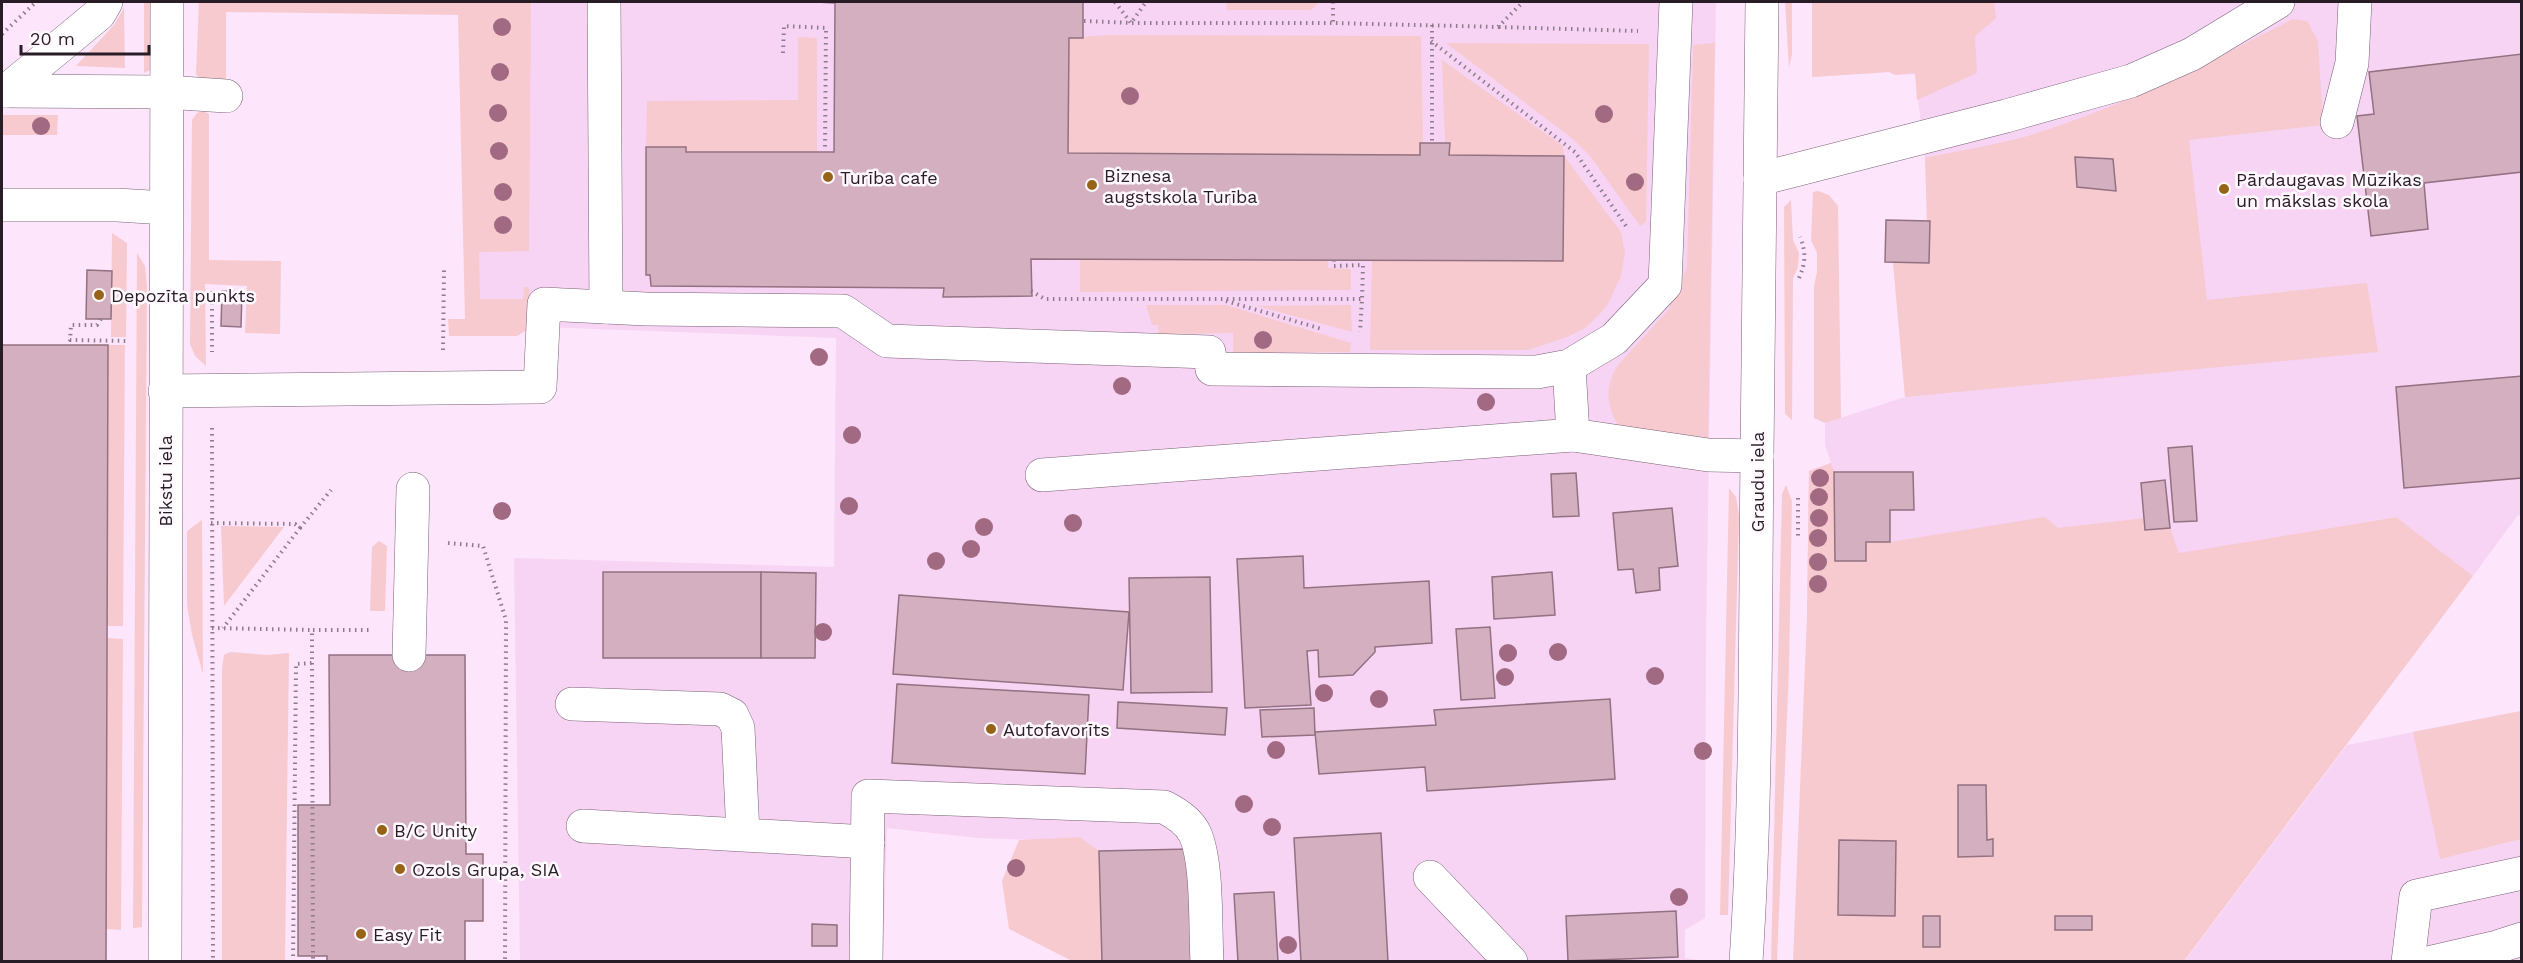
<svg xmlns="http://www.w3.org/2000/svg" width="2523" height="963" viewBox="0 0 2523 963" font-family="'Work Sans',sans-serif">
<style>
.built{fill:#f7d4f4}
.green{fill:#f7cad0;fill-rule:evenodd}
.building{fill:#d4afc0;stroke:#937180;stroke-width:1.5}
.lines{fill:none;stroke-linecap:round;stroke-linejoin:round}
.minor-casing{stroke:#796077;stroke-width:34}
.major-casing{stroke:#796077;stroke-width:34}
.path{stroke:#8e7c8c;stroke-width:4;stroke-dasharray:1.5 4.5;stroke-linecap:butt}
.minor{stroke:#fff;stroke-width:33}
.major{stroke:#fff;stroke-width:33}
.tree{fill:#a16a82}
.poi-dot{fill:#966317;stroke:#fff9fe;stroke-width:2}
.labels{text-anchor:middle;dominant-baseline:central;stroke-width:5;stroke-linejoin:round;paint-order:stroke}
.poi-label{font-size:18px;fill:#281d27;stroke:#fff9fe;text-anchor:start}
.street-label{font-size:18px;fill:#281d27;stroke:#fff9fe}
</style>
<rect width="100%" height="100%" fill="#fde5fb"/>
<g class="built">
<polygon points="466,2 1716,2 1706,640 1705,918 1685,930 1685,958 1704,961 1102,961 1099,851 1080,837 1035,840 978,838 887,828 883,961 520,961 514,558 834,567 836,338 543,327 530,328 517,336 474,336"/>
<polygon points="1812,2 2521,2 2521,515 2518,515 2473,576 2395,517 1807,616 1809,471 1831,463 1825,445 1825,423 1905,397 1893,262 1929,263 1930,221 1927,221 1925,158 1915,74 1895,75 1889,72 1812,77"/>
<polygon points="2521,711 2521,961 2184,962 2347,745"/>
</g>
<g class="green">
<polygon points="144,2 155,2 153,64 150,70 144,73"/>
<polygon points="199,2 531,2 529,251 479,252 480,299 523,299 524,287 529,287 530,328 517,336 449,336 448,319 465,319 458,15 226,12 226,84 200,81 196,74"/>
<polygon points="1226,2 1317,2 1317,5 1311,10 1227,10"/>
<polygon points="1785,2 1792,2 1792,54 1789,67"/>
<polygon points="1812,2 1994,2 1996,18 1975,36 1977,73 1917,100 1915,73 1895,75 1889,72 1812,77"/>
<polygon points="124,8 125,68 76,66 114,25"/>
<path d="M2293,19L2307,21L2318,41L2323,125L2189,140L2207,300L2367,283L2378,352L1905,397L1893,262H1929L1930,221H1927L1925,158C1957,151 1991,146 2024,137C2118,109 2206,64 2293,19Z"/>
<polygon points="1106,35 1421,36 1423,143 1420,143 1420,155 1068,153 1069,38"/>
<polygon points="798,37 817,38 817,152 686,152 685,147 646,147 647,101 798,100"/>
<polygon points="1446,43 1649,44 1646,222 1640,226 1590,156 1573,139"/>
<path d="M1715,43L1708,441L1619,426C1605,405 1605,384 1619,364L1669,309L1687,267L1693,45Z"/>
<polygon points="1442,60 1563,146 1564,156 1621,232 1625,253 1621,276 1608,304 1599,315 1585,328 1567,337 1528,350 1370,350 1372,260 1563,261 1564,156 1449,155 1450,143 1445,143"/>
<polygon points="203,111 209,114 209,260 281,261 280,334 245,333 247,286 205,284 206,366 195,356 190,344 192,120 197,113"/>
<polygon points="2,115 58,115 57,135 2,135"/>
<polygon points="1818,191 1829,195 1838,206 1841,418 1825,423 1814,418 1814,286 1817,272 1817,253 1811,240 1813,192"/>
<polygon points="1791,200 1793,240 1799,253 1798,267 1793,278 1792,420 1785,414 1784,207"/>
<polygon points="112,233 127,243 126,337 111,337"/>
<polygon points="137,253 145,266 147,286 142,927 133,928"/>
<polygon points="1080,259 1328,260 1328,268 1351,269 1351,290 1080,292"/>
<polygon points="1146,305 1226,305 1351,343 1350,352 1233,353 1233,333 1159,334 1158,325 1152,325"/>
<polygon points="1351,305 1352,332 1257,306"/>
<polygon points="108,345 125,345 123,626 107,626"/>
<path d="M1831,463L1834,472L1835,561H1866V542H1890L2045,517L2058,528L2145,518L2146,530L2170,528L2179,553L2396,517L2473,576L2184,961L1793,962L1807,616L1809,471ZM1958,785H1986L1987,840H1993V856L1958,857ZM1839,841H1896L1895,916L1838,915ZM1940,916V947L1923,946V917ZM2055,916H2092V930H2055Z"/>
<polygon points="1786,485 1792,501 1789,668 1777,961 1771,962 1782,494"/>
<polygon points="1729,488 1736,497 1739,516 1728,915 1720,915"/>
<polygon points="202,520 203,674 192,635 187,605 187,531"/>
<polygon points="221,526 284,527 224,606"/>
<polygon points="379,541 387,546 385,611 370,611 372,547"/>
<polygon points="107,638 123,639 121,930 106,929"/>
<polygon points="230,652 267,655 289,653 285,961 222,961 222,668 224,655"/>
<polygon points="2521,711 2521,839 2440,859 2413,732"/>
<polygon points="1080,837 1099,851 1102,961 1072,961 1009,929 1002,881 1019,840"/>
</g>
<g class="building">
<polygon points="816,2 1083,2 1083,38 1069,38 1068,153 1420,155 1420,143 1450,143 1449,155 1564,156 1563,261 1031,259 1032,296 943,297 944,288 651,286 650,275 646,275 646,147 686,147 686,152 834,152 835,3"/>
<polygon points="2522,54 2522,172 2424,183 2428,229 2371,236 2357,116 2374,114 2369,72"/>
<polygon points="2075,157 2113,159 2116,191 2077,187"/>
<polygon points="1886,220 1930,221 1929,263 1885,262"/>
<polygon points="87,270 112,271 111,319 86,319"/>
<polygon points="222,291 242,292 241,327 221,326"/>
<polygon points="2,345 108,345 106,962 2,962"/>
<polygon points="2522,376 2522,478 2404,488 2396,387"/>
<polygon points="2192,446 2197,521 2174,522 2168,448"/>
<polygon points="1834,472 1913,472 1914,510 1890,510 1890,542 1866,542 1866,561 1835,561"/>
<polygon points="1576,473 1579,516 1553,517 1551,474"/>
<polygon points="2165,480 2170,528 2145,530 2141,483"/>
<polygon points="1672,508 1678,566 1659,568 1660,590 1636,593 1633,569 1618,570 1613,513"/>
<polygon points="1303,556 1304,588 1429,581 1432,643 1375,647 1375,652 1353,675 1319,677 1318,650 1307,651 1311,705 1245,708 1237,559"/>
<rect x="603" y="572" width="158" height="86"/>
<polygon points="761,572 816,573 815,658 761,658"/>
<polygon points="1552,572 1555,615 1494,619 1492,577"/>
<polygon points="1210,577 1212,692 1131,693 1129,578"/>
<polygon points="899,595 1129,612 1123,690 893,674"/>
<polygon points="1490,627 1495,698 1461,700 1456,629"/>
<polygon points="329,655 465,655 466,854 483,854 483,921 465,921 465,962 327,962 327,956 298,956 298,805 330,805"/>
<polygon points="897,684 1089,695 1085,774 892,763"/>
<polygon points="1610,699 1615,779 1427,791 1425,767 1319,774 1315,732 1436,725 1434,710"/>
<polygon points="1118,702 1227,708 1225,735 1117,728"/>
<polygon points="1314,708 1315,735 1262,737 1260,710"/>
<polygon points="1958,785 1986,785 1987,840 1993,839 1993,856 1958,857"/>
<polygon points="1381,833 1388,962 1301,962 1294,838"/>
<polygon points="1839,840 1896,841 1895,916 1838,915"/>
<polygon points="1189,849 1191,962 1102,962 1099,851"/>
<polygon points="1274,892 1278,962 1238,962 1234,894"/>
<polygon points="1676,911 1678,957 1568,961 1566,916"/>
<rect x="1923" y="916" width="17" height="31"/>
<rect x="2055" y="916" width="37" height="14"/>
<polygon points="812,924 837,925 837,946 812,946"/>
</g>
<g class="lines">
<defs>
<g id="minor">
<polyline points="604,2 606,307"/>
<polyline points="2,91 166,92 226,96"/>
<polyline points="6,91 99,14 106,2"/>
<polyline points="2337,122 2352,63 2355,2"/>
<polyline points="1760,179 2006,116 2131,81 2192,54 2278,2"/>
<polyline points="2,205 117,205 166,208"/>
<polyline points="1569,366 1573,435"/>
<polyline points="165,391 540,387 544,304 646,309 843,311 887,341 1209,352 1212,369 1537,372 1569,366 1614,339 1665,285 1676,2"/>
<polyline points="1042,475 1573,435 1708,455 1757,456"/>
<polyline points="409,655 413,489"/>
<polyline points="572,704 720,709 732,715 738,728 743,834"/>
<polyline points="583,826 868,842"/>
<polyline points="1430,877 1511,962"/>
<polyline points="165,962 167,2"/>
<path d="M866,962L868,796L1164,807C1176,813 1189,821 1195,834C1208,863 1205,928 1207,962"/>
<polyline points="2408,962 2416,896 2522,873"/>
<polyline points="2432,962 2497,947 2522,939"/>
</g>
<path id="major" d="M1746,962C1757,793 1755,624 1757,455C1758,304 1761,153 1762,2"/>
</defs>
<use href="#minor" class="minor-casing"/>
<use href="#major" class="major-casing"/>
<g class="path">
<polyline points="1115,2 1131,23 1146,2"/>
<polyline points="1333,2 1333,23"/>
<polyline points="1084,21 1131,23 1333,23 1498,27 1523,2"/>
<polyline points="1432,25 1432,143"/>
<polyline points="1499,27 1638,31"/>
<polyline points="2,34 36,2"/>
<polyline points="1431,41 1575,152 1628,229"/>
<polyline points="783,53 784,26 826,28 825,151"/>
<polyline points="1334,260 1334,266 1363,265 1362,299"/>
<path d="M1799,278C1806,262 1806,252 1800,237"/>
<polyline points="212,291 212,352"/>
<polyline points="1031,291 1045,299 1362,299 1360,332"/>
<polyline points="1226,301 1322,329"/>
<polyline points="101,319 97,325 71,325 70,340 129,341"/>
<polyline points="443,350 444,270"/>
<polyline points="212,428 213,962"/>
<polyline points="1798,498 1798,538"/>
<polyline points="211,523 295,524 300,528 223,628"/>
<polyline points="300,528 331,490"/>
<polyline points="448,543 483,546 506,620 505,962"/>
<polyline points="212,628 312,630"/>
<polyline points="312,663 313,962"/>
<polyline points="293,962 296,664 312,663 312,630 370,630"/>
</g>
<use href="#minor" class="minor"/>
<use href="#major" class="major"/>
</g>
<g class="tree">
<circle cx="502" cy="27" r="9"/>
<circle cx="500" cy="72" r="9"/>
<circle cx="1130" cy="96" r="9"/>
<circle cx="498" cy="113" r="9"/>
<circle cx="1604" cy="114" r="9"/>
<circle cx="41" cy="126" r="9"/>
<circle cx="499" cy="151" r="9"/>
<circle cx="1635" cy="182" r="9"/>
<circle cx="503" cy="192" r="9"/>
<circle cx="503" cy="225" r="9"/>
<circle cx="1263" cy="340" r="9"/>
<circle cx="819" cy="357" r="9"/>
<circle cx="1122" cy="386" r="9"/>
<circle cx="1486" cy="402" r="9"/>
<circle cx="852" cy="435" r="9"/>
<circle cx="1820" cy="478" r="9"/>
<circle cx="1819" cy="497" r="9"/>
<circle cx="849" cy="506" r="9"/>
<circle cx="502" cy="511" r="9"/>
<circle cx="1819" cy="518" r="9"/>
<circle cx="1073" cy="523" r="9"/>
<circle cx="984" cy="527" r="9"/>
<circle cx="1818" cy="538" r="9"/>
<circle cx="971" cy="549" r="9"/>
<circle cx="936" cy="561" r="9"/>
<circle cx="1818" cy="562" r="9"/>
<circle cx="1818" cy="584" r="9"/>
<circle cx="823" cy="632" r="9"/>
<circle cx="1558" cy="652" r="9"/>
<circle cx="1508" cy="653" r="9"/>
<circle cx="1655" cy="676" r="9"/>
<circle cx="1505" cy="677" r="9"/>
<circle cx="1324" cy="693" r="9"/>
<circle cx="1379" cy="699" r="9"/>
<circle cx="1276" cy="750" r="9"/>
<circle cx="1703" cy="751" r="9"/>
<circle cx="1244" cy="804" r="9"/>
<circle cx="1272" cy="827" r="9"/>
<circle cx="1016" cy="868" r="9"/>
<circle cx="1679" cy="897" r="9"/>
<circle cx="1288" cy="945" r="9"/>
</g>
<g class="poi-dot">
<circle cx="828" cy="177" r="6"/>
<circle cx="1092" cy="185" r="6"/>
<circle cx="2224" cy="189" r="6"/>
<circle cx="99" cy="295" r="6"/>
<circle cx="991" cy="729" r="6"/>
<circle cx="382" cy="830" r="6"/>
<circle cx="400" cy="869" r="6"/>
<circle cx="361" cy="934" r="6"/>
</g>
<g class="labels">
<g class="poi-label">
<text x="1104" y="175">Biznesa<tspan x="1104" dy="21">augstskola Turība</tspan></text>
<text x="840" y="177">Turība cafe</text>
<text x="2236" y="179">Pārdaugavas Mūzikas<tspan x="2236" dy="21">un mākslas skola</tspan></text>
<text x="111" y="295">Depozīta punkts</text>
<text x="1003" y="729">Autofavorīts</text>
<text x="394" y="830">B/C Unity</text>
<text x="412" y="869">Ozols Grupa, SIA</text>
<text x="373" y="934">Easy Fit</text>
</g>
<g class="street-label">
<text transform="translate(165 481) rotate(-90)">Bikstu iela</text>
<text transform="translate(1757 482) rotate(-90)">Graudu iela</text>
</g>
</g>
<rect width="2523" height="963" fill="none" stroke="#281d27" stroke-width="6"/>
<path d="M21 45v9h128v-9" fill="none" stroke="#281d27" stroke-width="3"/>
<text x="30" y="45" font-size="18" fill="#281d27" stroke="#fff9fe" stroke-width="4.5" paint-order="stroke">20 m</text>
</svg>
